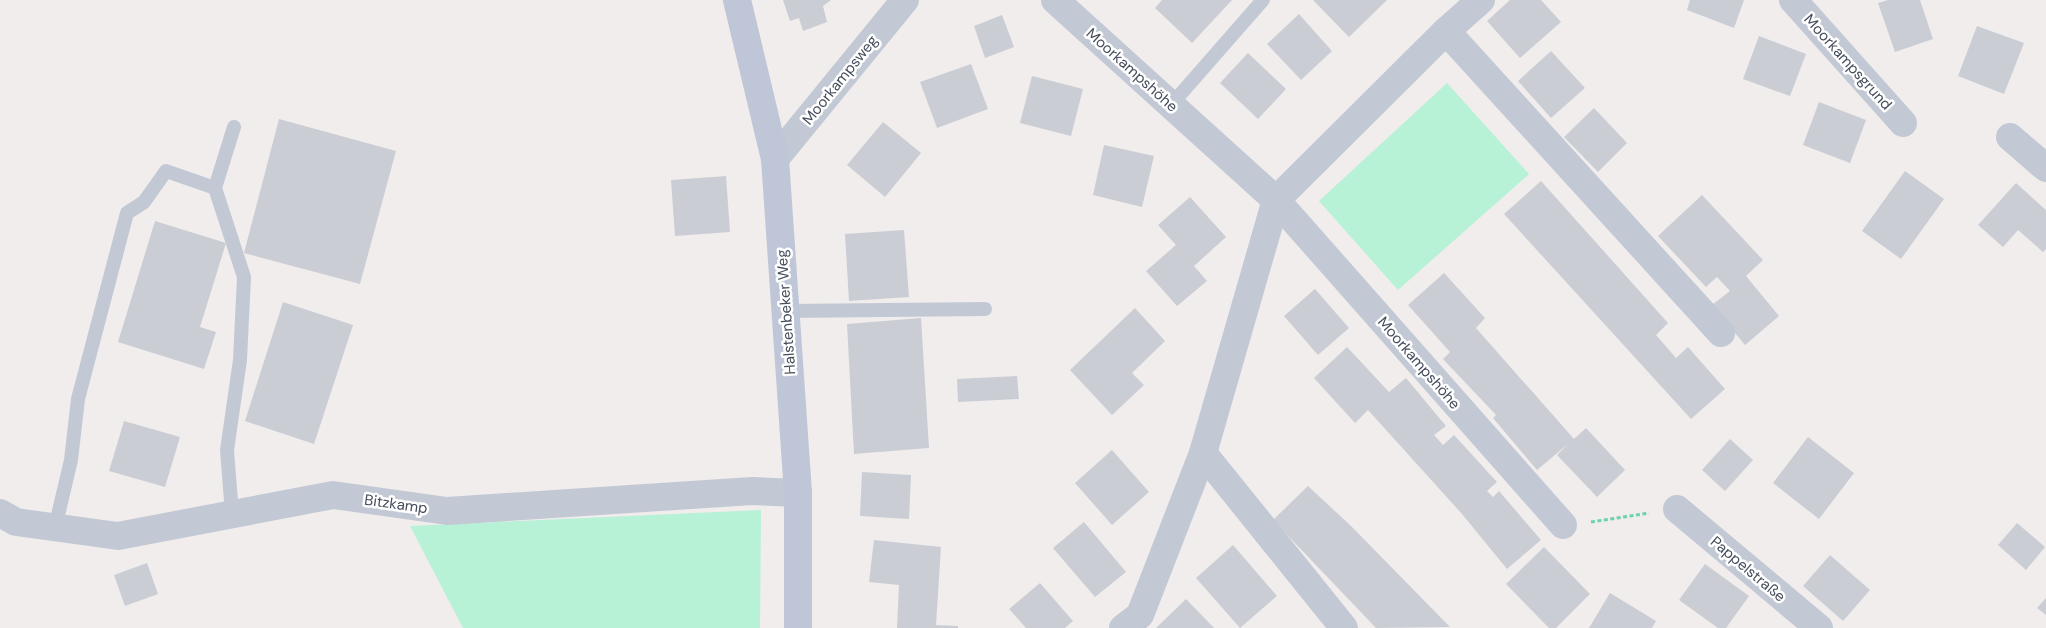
<svg xmlns="http://www.w3.org/2000/svg" width="2046" height="628" viewBox="0 0 2046 628" font-family="'DM Sans',sans-serif">
<style>
.green{fill:#b7f1d6}
.building{fill:#cbcdd5}
.lines{fill:none;stroke-linecap:round;stroke-linejoin:round}
.path{stroke:#6dd1ae;stroke-width:3;stroke-dasharray:4 2.5;stroke-linecap:butt}
.lane{stroke:#c2c9d5;stroke-width:14}
.street{stroke:#c2c9d5;stroke-width:28}
.secondary{stroke:#bec6d7;stroke-width:28}
.labels{text-anchor:middle;dominant-baseline:central;stroke-width:5;stroke-linejoin:round;paint-order:stroke}
.street-label{font-size:15px;fill:#444d5b;stroke:#fff}
</style>
<rect width="100%" height="100%" fill="#f0edec"/>
<g class="green">
<polygon points="1447,83 1529,174 1398,290 1319,201"/>
<polygon points="761,510 760,628 463,628 410,526"/>
</g>
<g class="building">
<polygon points="783,0 831,0 823,6 827,22 803,31 799,18 790,21"/>
<polygon points="1162,0 1232,0 1192,43 1155,8"/>
<polygon points="1313,0 1387,0 1349,37"/>
<polygon points="1510,0 1541,0 1561,22 1520,58 1487,21"/>
<polygon points="1690,0 1744,0 1734,28 1687,10"/>
<polygon points="1888,0 1920,0 1933,39 1895,52 1878,3"/>
<polygon points="1299,14 1332,51 1301,80 1267,44"/>
<polygon points="1002,15 1014,47 985,58 974,26"/>
<polygon points="1977,26 2024,43 2004,94 1958,76"/>
<polygon points="1759,36 1806,54 1790,96 1743,79"/>
<polygon points="1551,51 1585,88 1551,118 1518,81"/>
<polygon points="1248,53 1286,89 1258,119 1220,83"/>
<polygon points="971,64 988,109 937,128 920,82"/>
<polygon points="1032,76 1083,89 1071,136 1020,123"/>
<polygon points="1819,102 1866,120 1850,163 1803,145"/>
<polygon points="1594,108 1627,143 1598,172 1564,137"/>
<polygon points="279,119 396,151 360,284 244,253"/>
<polygon points="883,122 921,153 885,197 847,165"/>
<polygon points="1104,145 1154,156 1142,207 1093,195"/>
<polygon points="1905,171 1944,199 1901,259 1862,231"/>
<polygon points="726,176 730,232 675,236 671,180"/>
<polygon points="1541,181 1668,323 1656,335 1676,358 1688,347 1725,389 1691,419 1504,214"/>
<polygon points="2016,183 2046,210 2046,249 2043,252 2018,230 2003,247 1978,225"/>
<polygon points="1702,195 1763,260 1746,276 1779,316 1745,345 1712,305 1730,291 1717,277 1706,287 1658,236"/>
<polygon points="1190,197 1226,237 1194,266 1207,281 1177,306 1146,271 1176,245 1158,225"/>
<polygon points="155,221 226,243 200,327 216,332 204,369 118,342"/>
<polygon points="904,230 909,297 849,301 845,234"/>
<polygon points="1444,273 1485,318 1476,328 1574,439 1586,428 1625,470 1597,497 1557,455 1568,444 1537,470 1493,418 1496,415 1443,359 1450,352 1408,305"/>
<polygon points="1315,289 1349,328 1318,355 1284,316"/>
<polygon points="283,302 353,325 314,444 245,421"/>
<polygon points="1135,308 1165,341 1132,373 1144,385 1112,415 1070,370"/>
<polygon points="921,318 929,448 854,454 847,324"/>
<polygon points="1347,347 1389,392 1406,378 1446,426 1434,435 1443,445 1454,435 1497,482 1487,491 1493,497 1499,491 1541,540 1507,569 1462,514 1368,410 1355,423 1314,378"/>
<polygon points="1017,376 1019,399 958,402 957,379"/>
<polygon points="124,421 180,437 165,487 109,471"/>
<polygon points="1808,437 1854,473 1819,519 1773,483"/>
<polygon points="1730,439 1753,460 1725,491 1702,470"/>
<polygon points="1112,450 1149,492 1112,525 1075,483"/>
<polygon points="862,472 911,475 909,519 860,516"/>
<polygon points="1308,486 1351,526 1450,627 1376,628 1273,520"/>
<polygon points="1084,522 1126,572 1095,597 1053,548"/>
<polygon points="2017,523 2045,547 2026,570 1998,545"/>
<polygon points="874,540 941,547 936,625 958,626 958,628 897,628 899,585 869,582"/>
<polygon points="1233,545 1277,596 1240,628 1196,578"/>
<polygon points="1544,547 1590,594 1556,628 1549,628 1506,584"/>
<polygon points="1830,555 1870,590 1843,621 1803,586"/>
<polygon points="147,563 158,594 125,606 114,575"/>
<polygon points="1705,564 1749,596 1726,628 1718,628 1679,600"/>
<polygon points="1040,583 1073,621 1065,628 1026,628 1009,609"/>
<polygon points="1610,593 1656,621 1652,628 1589,628"/>
<polygon points="2046,598 2046,615 2037,608"/>
<polygon points="1186,599 1214,628 1156,628"/>
</g>
<g class="lines">
<polyline class="path" points="1591,522 1649,513"/>
<g class="lane">
<polyline points="1171,105 1263,0"/>
<polyline points="786,311 985,309"/>
<polyline points="232,514 227,450 240,360 244,277 215,188 234,127"/>
<polyline points="55,528 71,460 78,399 127,213 144,202 166,171 215,188"/>
</g>
<g class="street">
<polyline points="1055,0 1276,200 1203,453 1140,615 1123,628"/>
<polyline points="1481,0 1446,31 1276,200 1563,525"/>
<polyline points="1793,0 1903,123"/>
<polyline points="1446,31 1721,333"/>
<polyline points="2010,137 2046,168"/>
<polyline points="775,159 905,0"/>
<polyline points="1203,453 1344,628"/>
<polyline points="1677,509 1819,628"/>
<polyline points="0,513 16,522 118,536 333,495 447,511 752,491 798,493"/>
</g>
<polyline class="secondary" points="737,0 775,159 798,493 798,628"/>
</g>
<g class="labels">
<g class="street-label">
<text transform="translate(1848 62) rotate(48)">Moorkampsgrund</text>
<text transform="translate(1132 70) rotate(42)">Moorkampshöhe</text>
<text transform="translate(840 80) rotate(-51)">Moorkampsweg</text>
<text transform="translate(786 312) rotate(-94)">Halstenbeker Weg</text>
<text transform="translate(1419 363) rotate(49)">Moorkampshöhe</text>
<text transform="translate(396 504) rotate(8)">Bitzkamp</text>
<text transform="translate(1748 569) rotate(40)">Pappelstraße</text>
</g>
</g>
</svg>
